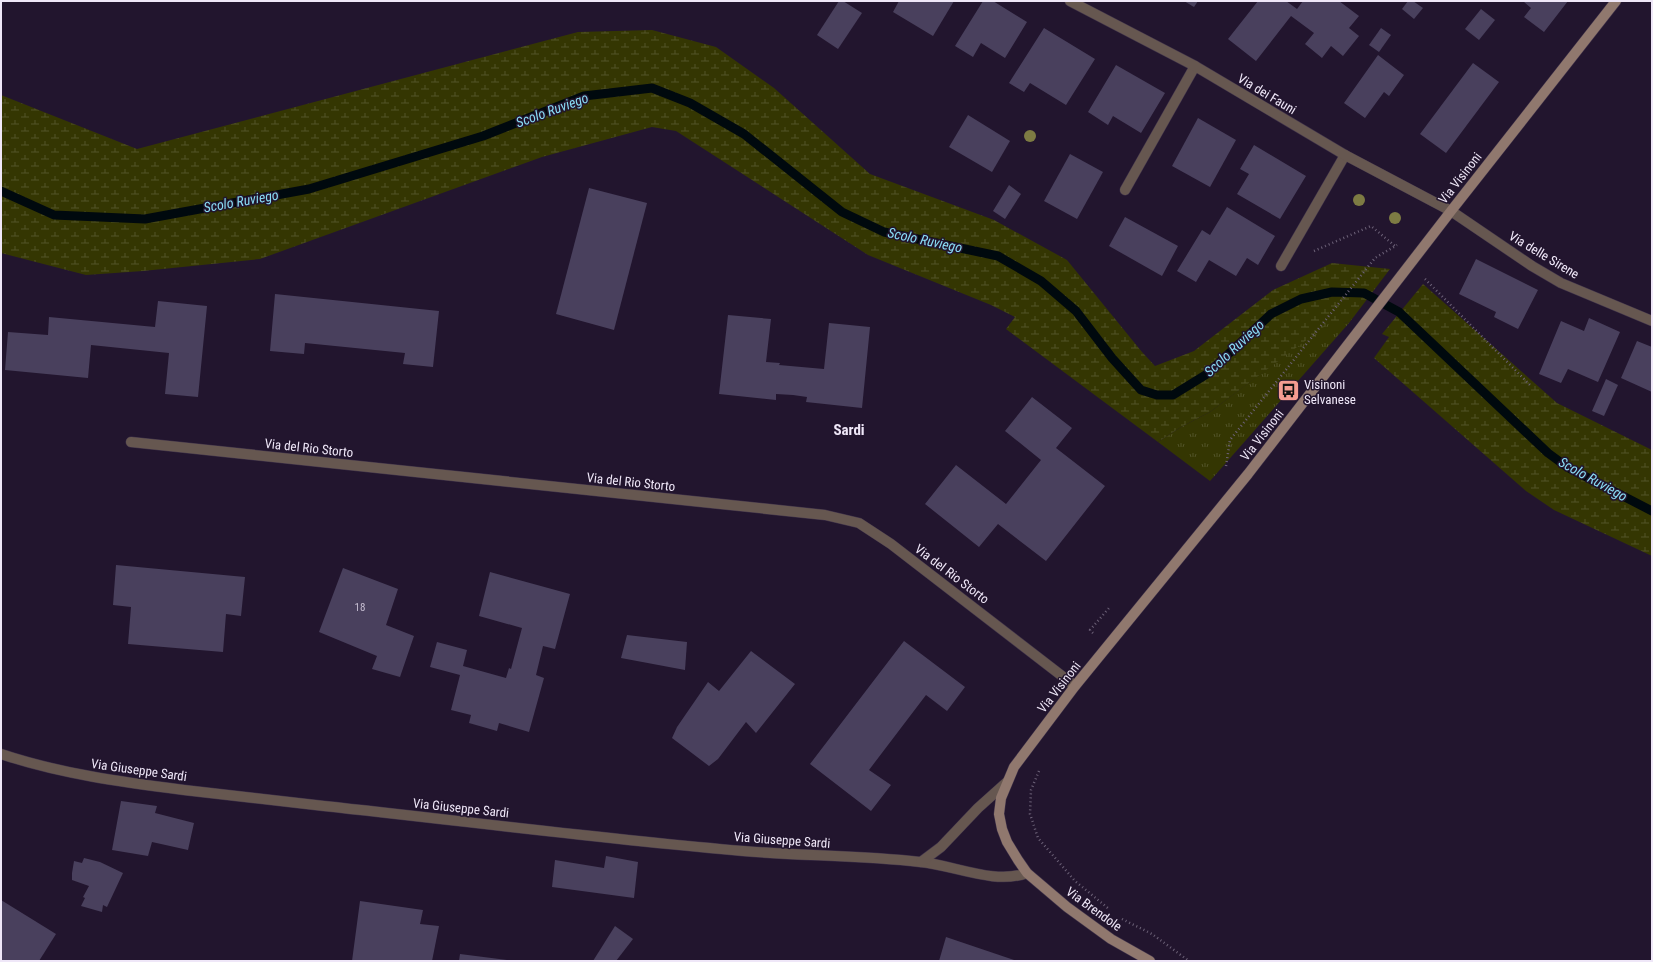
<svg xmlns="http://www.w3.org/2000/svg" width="1653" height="962" viewBox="0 0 1653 962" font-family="'Roboto Condensed',sans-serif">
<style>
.grass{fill:url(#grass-tufts)}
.wetland{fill:url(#wetland-marsh)}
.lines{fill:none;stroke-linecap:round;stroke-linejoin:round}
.stream{stroke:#00090e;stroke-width:9}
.building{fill:#49405d}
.lane-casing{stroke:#3f324a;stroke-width:11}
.street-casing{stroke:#3f324a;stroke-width:11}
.secondary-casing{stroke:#3f324a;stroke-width:11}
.path{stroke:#6d6278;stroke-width:2.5;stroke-dasharray:1 3;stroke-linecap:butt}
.lane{stroke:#665750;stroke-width:10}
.street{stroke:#665750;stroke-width:10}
.secondary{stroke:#90786e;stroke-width:10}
.tree{fill:#7d7b43}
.labels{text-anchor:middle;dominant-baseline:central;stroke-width:3;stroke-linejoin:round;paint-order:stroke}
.number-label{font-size:11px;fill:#c6bdd1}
.street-label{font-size:13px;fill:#efe7f8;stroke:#22152e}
.poi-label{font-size:13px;fill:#efe7f8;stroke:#22152e;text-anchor:start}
.water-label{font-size:14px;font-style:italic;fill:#8addf5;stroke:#22152e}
.quarter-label{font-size:15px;font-weight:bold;fill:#efe7f8;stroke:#22152e}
</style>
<defs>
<pattern id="grass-tufts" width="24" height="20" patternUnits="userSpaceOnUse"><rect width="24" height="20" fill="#343602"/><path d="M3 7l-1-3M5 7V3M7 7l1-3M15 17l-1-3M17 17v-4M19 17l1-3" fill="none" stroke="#525328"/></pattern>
<pattern id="wetland-marsh" width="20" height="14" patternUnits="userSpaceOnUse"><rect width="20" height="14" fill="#343602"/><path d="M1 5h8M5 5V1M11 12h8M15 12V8" fill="none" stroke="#525328"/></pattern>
</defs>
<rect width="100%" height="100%" fill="#22152e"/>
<polygon class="grass" points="1332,320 1349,323 1210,481 1158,442 1181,427 1210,412"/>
<g class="wetland">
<polygon points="652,30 716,47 774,88 870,174 994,220 1067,260 1142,352 1155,366 1194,351 1273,290 1332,263 1390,269 1349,323 1332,321 1210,412 1181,427 1158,442 1006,329 1015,317 991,305 868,255 676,131 652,127 542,157 260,259 143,271 86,275 1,253 1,95 137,149 578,32"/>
<polygon points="1423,284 1557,403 1652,450 1652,556 1554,510 1526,491 1374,358 1389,337 1382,334"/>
</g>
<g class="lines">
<polyline class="stream" points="1,191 54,215 145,219 309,189 483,136 584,96 652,88 690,103 744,134 842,212 884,232 998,256 1041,281 1076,311 1112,358 1141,390 1157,395 1173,395 1207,374 1271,314 1301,299 1332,292 1364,293 1399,312 1548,453 1567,467 1652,511"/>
</g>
<g class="building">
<polygon points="839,1 843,1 862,13 838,49 817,35"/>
<polygon points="899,1 954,1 933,36 893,12"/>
<polygon points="983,1 993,1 1027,22 1005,58 981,43 973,57 955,46"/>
<polygon points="1184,1 1198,1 1194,7"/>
<polygon points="1258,1 1286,1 1297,9 1303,1 1339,1 1359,16 1349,28 1359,36 1343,56 1331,46 1322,58 1305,44 1314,33 1291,16 1256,61 1228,39"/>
<polygon points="1408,1 1413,1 1423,8 1414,19 1402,9"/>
<polygon points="1523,1 1568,1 1544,32 1524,17 1531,8"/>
<polygon points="1481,9 1495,20 1479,40 1465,29"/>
<polygon points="1044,28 1095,59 1066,105 1030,83 1024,92 1009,83"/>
<polygon points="1381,28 1391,35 1379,52 1369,45"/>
<polygon points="1378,55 1404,75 1389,96 1384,92 1365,118 1344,103"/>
<polygon points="1473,63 1499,82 1446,153 1420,134"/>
<polygon points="1116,65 1165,93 1141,133 1113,116 1108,125 1088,112"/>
<polygon points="968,115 1010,141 992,172 949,147"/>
<polygon points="1198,118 1236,140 1210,187 1172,166"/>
<polygon points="1254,145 1306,176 1280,219 1237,194 1249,174 1240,169"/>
<polygon points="1070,154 1103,172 1077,219 1044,201"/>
<polygon points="1009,185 1021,194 1005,219 993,211"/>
<polygon points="589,188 647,203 614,330 556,314"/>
<polygon points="1227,207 1275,236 1258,265 1247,258 1236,276 1209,260 1196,282 1177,271 1202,230 1210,235"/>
<polygon points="1125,217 1178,246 1162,276 1109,246"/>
<polygon points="1476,259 1538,290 1518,329 1494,317 1496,312 1459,294"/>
<polygon points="275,294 439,311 433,367 403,364 405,353 305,343 304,354 270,351"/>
<polygon points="158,301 207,306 198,397 165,394 169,353 91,345 88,378 5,370 8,332 48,335 49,317 155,327"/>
<polygon points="728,315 771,319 766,362 780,363 779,365 824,369 829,323 870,327 862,408 806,402 807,397 793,395 776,394 776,400 719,394"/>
<polygon points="1589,318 1620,332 1598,382 1568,369 1561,383 1539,374 1561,321 1584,331"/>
<polygon points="1637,341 1652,347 1652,392 1621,378"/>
<polygon points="1606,379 1618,385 1604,416 1592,411"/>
<polygon points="1032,397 1072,428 1056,448 1105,486 1046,561 998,524 979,547 925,504 956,465 1006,504 1041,460 1005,431"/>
<polygon points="116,565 245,577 241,616 226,614 223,652 128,644 131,607 113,605"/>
<polygon points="343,568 398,589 386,625 414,636 400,677 372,669 377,656 319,632"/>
<polygon points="490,572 570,594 555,649 543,646 536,675 544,678 529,732 499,723 497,731 469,723 471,715 451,710 460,675 430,667 437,642 467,650 463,666 506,678 509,668 511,669 522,628 479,616"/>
<polygon points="627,635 687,642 685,670 621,658"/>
<polygon points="904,641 965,687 947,711 926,695 869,770 891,785 871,811 810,764"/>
<polygon points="751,651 795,684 756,733 746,722 718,759 709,766 672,738 677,727 708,682 719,691"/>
<polygon points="121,801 157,806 155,813 194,823 188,850 152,842 148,856 112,850"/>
<polygon points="606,856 638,862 634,898 552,887 555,860 604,868"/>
<polygon points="84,858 100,862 123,873 107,907 103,905 102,912 81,906 85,898 83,897 89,886 72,880 72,873 74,861 82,863"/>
<polygon points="1,900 56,934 39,961 1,961"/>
<polygon points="360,901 423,910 420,924 439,926 432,961 352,961"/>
<polygon points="615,926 633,939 616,961 593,961"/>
<polygon points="946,937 1017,961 939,961"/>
<polygon points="460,954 507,960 507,961 459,961"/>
</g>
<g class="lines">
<defs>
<g id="lane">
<polyline points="1125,190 1195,66"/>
<polyline points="1281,266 1345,155"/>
</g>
<g id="street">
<polyline points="1070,1 1195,66 1345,155 1451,211 1532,266 1561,283 1652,321"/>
<polyline points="131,442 825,515 859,523 891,544 1075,686"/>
<path d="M1,754C61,774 122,782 184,790C231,795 277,801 324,806C464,821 603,839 743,851C802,856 861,855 920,862C954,865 994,885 1027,873"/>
<polyline points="921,862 941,847 978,808 1007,782"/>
</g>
<polyline id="secondary" points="1150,961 1111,939 1067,907 1027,873 1018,860 1007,842 1002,829 999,814 1001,798 1014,767 1075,686 1248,474 1451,211 1616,1"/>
</defs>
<use href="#lane" class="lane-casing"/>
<use href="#street" class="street-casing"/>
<use href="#secondary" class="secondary-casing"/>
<g class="path">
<polyline points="1314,251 1371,226 1395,246"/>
<polyline points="1425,279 1530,385"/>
<polyline points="1226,466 1230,440 1375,258 1397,245"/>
<polyline points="1093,633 1090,630 1109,608"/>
<polyline points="1039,771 1031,790 1030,814 1038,838 1075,881 1109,909"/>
<polyline points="1122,919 1152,934 1189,961"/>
</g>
<use href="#lane" class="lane"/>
<use href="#street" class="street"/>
<use href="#secondary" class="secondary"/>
</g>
<g class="tree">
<circle cx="1030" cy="136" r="6"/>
<circle cx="1359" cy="200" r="6"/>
<circle cx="1395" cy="218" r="6"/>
</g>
<defs>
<symbol id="bus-square" viewBox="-11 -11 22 22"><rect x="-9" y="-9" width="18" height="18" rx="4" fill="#f59c91" stroke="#22152e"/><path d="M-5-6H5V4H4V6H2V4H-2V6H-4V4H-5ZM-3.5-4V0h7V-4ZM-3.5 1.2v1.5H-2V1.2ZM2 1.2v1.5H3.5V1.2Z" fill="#111"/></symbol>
</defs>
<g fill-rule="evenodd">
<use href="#bus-square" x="1276" y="378" width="25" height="25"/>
</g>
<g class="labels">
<g class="number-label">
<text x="360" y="607">18</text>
</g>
<g class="street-label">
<text transform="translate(1267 94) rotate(31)">Via dei Fauni</text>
<text transform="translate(1460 178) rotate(-52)">Via Visinoni</text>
<text transform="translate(1544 255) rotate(31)">Via delle Sirene</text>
<text transform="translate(1262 435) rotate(-52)">Via Visinoni</text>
<text transform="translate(309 448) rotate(6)">Via del Rio Storto</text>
<text transform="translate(631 482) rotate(6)">Via del Rio Storto</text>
<text transform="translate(952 574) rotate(37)">Via del Rio Storto</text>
<text transform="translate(1059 687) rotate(-52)">Via Visinoni</text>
<text transform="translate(139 770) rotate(8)">Via Giuseppe Sardi</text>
<text transform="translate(461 808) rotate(6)">Via Giuseppe Sardi</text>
<text transform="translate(782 840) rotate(4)">Via Giuseppe Sardi</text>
<text transform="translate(1094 909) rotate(36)">Via Brendole</text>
</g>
<g class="poi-label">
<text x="1304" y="384">Visinoni<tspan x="1304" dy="15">Selvanese</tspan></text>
</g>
<g class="water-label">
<text transform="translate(552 110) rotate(-20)">Scolo Ruviego</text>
<text transform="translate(241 201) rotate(-10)">Scolo Ruviego</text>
<text transform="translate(925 240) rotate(12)">Scolo Ruviego</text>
<text transform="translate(1234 348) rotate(-43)">Scolo Ruviego</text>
<text transform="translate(1593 479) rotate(29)">Scolo Ruviego</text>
</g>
<g class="quarter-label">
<text x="849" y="430">Sardi</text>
</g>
</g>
<rect width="1653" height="962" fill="none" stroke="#efe7f8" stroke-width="4"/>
</svg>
